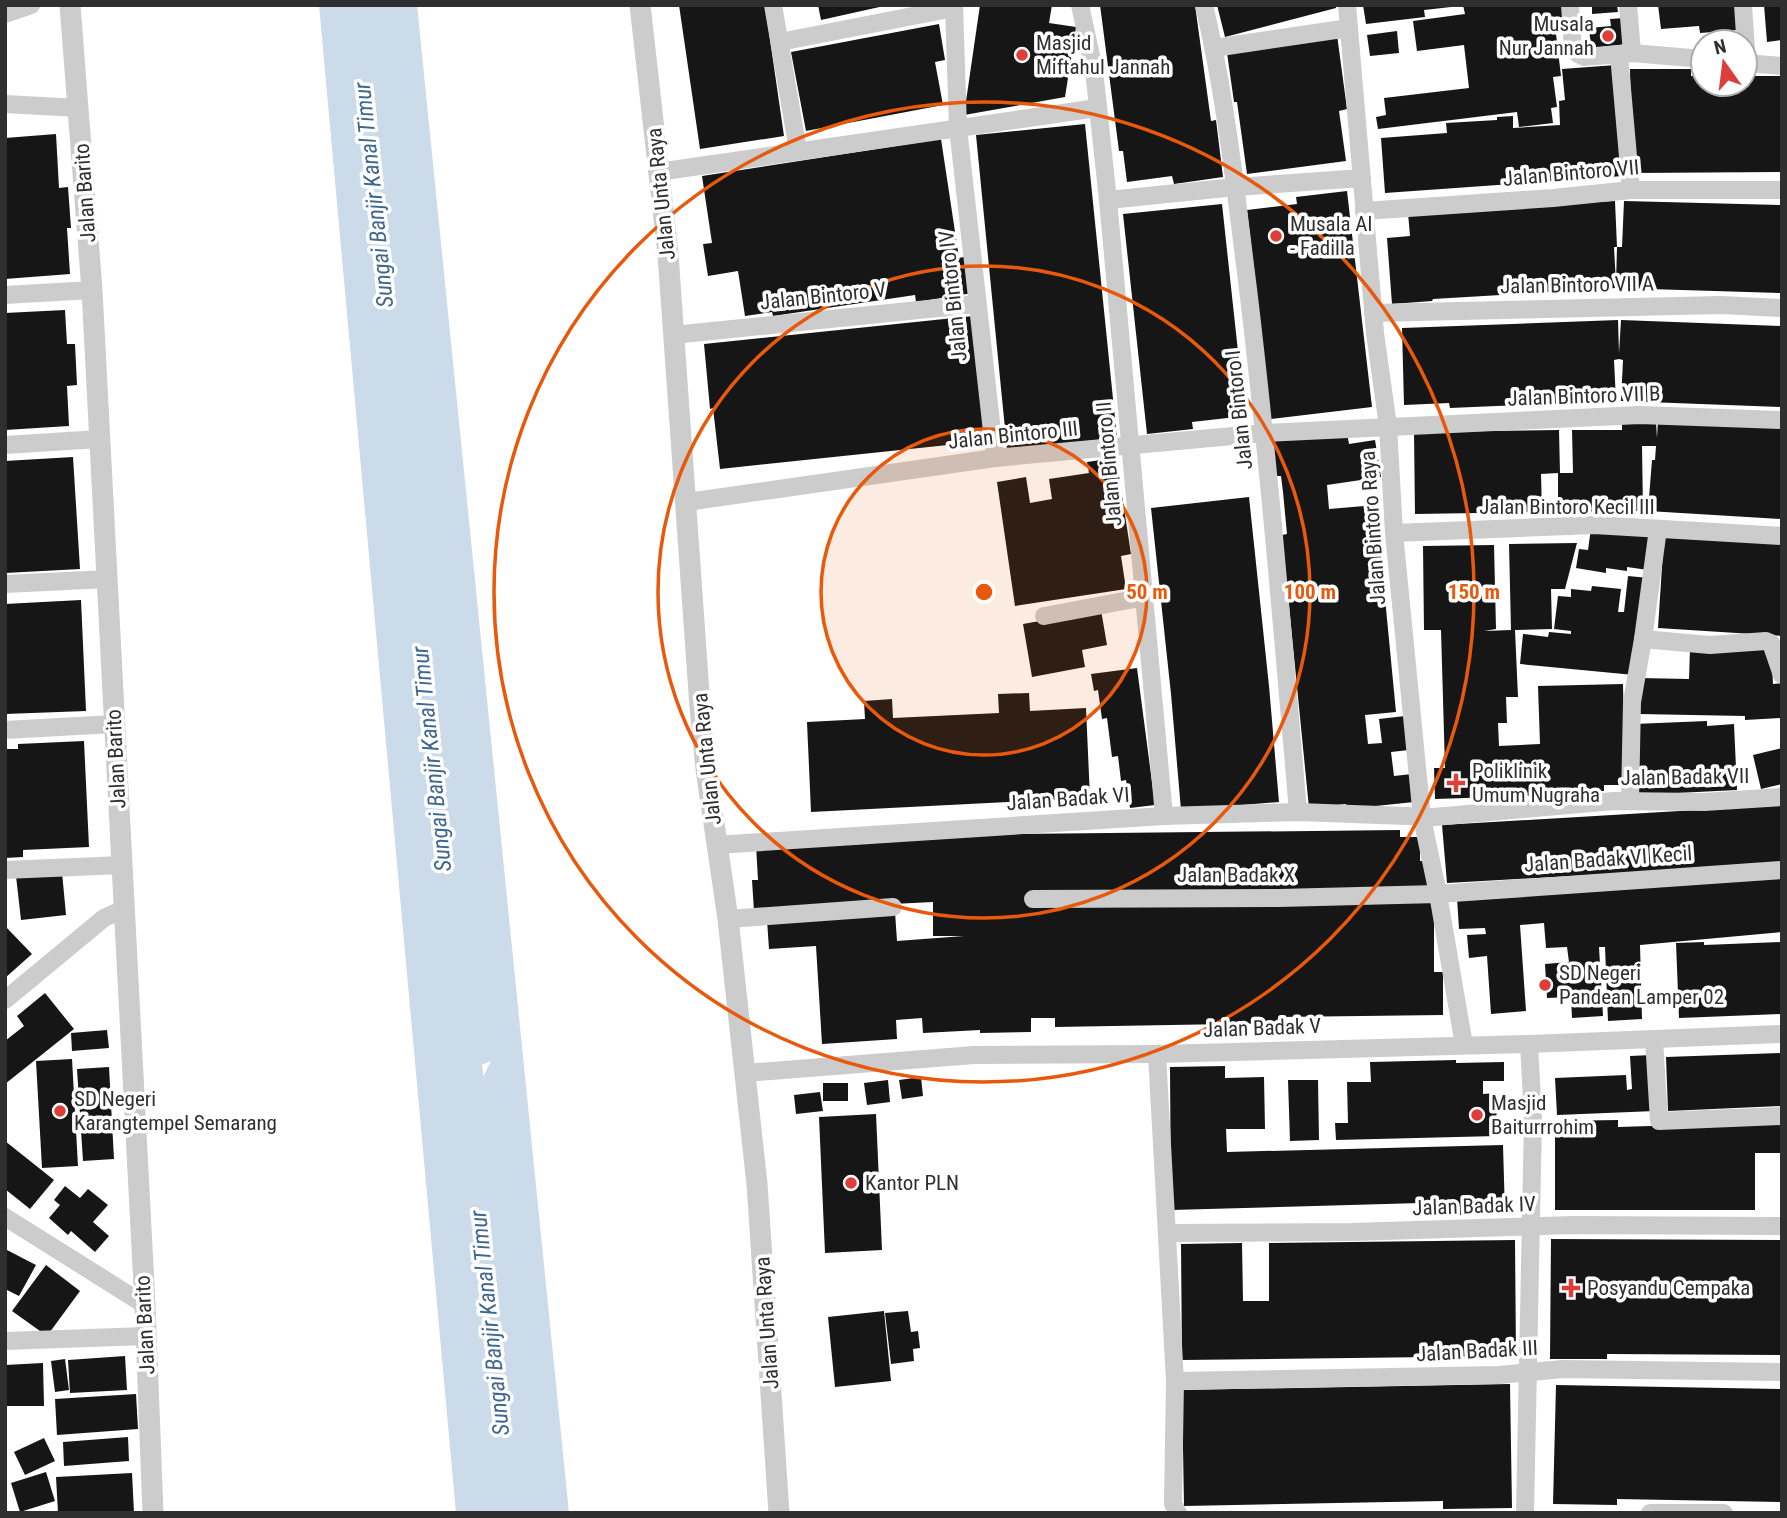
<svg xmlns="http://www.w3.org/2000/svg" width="1787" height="1518" viewBox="0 0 1787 1518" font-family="'Roboto Condensed',sans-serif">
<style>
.water{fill:#cbdbea;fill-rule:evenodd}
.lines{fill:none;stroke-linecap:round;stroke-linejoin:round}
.river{stroke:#cbdbea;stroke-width:38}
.building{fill:#161616}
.minor{stroke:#ccc;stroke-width:18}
.tertiary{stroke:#ccc;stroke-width:21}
.ring{fill:none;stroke:#e8590c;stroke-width:3.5}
.poi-dot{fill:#dd3e3a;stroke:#fff;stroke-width:2.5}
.labels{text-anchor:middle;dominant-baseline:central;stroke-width:7;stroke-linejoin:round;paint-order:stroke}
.poi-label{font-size:21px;fill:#2f2f2f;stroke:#fff;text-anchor:start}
.street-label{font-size:21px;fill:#2f2f2f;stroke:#fff}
.water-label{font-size:23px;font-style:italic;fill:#40688e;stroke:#fff}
.centre{fill:#e8590c;stroke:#fff;stroke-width:3.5}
.ring-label{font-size:21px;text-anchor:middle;font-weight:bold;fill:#e8590c;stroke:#fff;stroke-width:7;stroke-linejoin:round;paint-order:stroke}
</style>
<rect width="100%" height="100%" fill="#fff"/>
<path class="water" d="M319,5H417L569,1513H456ZM461,1007L477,1041L474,1052L481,1065L491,1061L483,1077L484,1087L476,1095L464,1069L458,1012Z"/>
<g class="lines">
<polyline class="river" points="455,986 468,1114"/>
</g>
<g class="building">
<polygon points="679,5 765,5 784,136 700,149"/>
<polygon points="818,5 884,5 884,6 821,20"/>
<polygon points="980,5 1052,5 1049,23 1076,27 1065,97 964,115"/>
<polygon points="1100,5 1195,5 1211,121 1216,120 1223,177 1174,184 1172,176 1127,182 1123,151 1119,151"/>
<polygon points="1217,5 1336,5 1336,8 1225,37"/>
<polygon points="1363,5 1450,5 1451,7 1424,10 1425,17 1366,24"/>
<polygon points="1463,5 1564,5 1568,32 1556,34 1561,76 1553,77 1557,107 1551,108 1553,123 1519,127 1517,112 1378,129 1376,117 1386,115 1384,98 1469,88 1464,45 1417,51 1413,21 1465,14"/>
<polygon points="1592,5 1617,5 1618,12 1592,14"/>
<polygon points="1658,5 1736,5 1738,30 1700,33 1699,26 1661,29"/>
<polygon points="1764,5 1782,5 1782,40 1767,42"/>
<polygon points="1625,18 1627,44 1591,48 1589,28 1611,26 1610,19"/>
<polygon points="939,24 945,60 935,62 943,105 806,131 791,52"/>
<polygon points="1397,31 1399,53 1370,56 1367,35"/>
<polygon points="1337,35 1347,109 1339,111 1346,161 1247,174 1237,102 1234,102 1227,53"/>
<polygon points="1616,65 1623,176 1385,193 1381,138 1447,133 1446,123 1497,120 1497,117 1513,116 1513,128 1560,125 1559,101 1565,100 1562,69"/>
<polygon points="1630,69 1691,69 1691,76 1703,76 1703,84 1745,84 1745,76 1782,76 1782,172 1632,173"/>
<polygon points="1085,124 1117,438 1007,449 976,135"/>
<polygon points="56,134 59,188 68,187 71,228 67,228 70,274 5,279 5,138"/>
<polygon points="941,139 959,258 968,256 973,293 916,302 915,295 773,316 772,312 745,316 738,271 708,276 703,244 712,243 702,176"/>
<polygon points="1347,191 1372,407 1271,419 1247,210 1297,204 1296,197"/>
<polygon points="1615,201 1617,247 1614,247 1616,283 1617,247 1622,247 1624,201 1782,205 1782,293 1616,288 1433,299 1432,301 1392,304 1387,238 1410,236 1408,213"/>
<polygon points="1222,204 1245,416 1192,422 1193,429 1147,434 1123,214"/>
<polygon points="65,310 67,344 75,344 77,385 67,386 69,426 5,430 5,313"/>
<polygon points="973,316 986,441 720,469 713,408 710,409 704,344"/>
<polygon points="1618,320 1619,353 1621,320 1782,326 1782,407 1621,401 1623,360 1619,359 1614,360 1616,401 1450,408 1449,403 1404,405 1402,328"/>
<polygon points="1658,419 1782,426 1782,519 1648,511 1652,460 1655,460 1656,446 1642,446 1643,511 1558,512 1558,473 1541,474 1542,512 1415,514 1414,432 1559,430 1560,473 1573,473 1572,430 1622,430 1622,423 1656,422 1657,438"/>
<polygon points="1347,433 1349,444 1375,440 1381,477 1327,485 1329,509 1376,505 1396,712 1365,715 1368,744 1382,743 1379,719 1405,716 1409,750 1391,752 1394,776 1412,774 1414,802 1347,809 1346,804 1309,808 1282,535 1287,534 1283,492 1281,476 1276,476 1271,441 1297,437 1298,440"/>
<polygon points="73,457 80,569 5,573 5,461"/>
<polygon points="1108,459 1110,470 1118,469 1131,554 1121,556 1126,589 1015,606 997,482 1026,477 1030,503 1052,499 1049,479 1089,473 1087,462"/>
<polygon points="1249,497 1269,686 1279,802 1181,810 1171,694 1151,508"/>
<polygon points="1591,528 1654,534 1648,570 1627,567 1627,571 1606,568 1606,573 1576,568 1579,549 1588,550"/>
<polygon points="1664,536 1782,543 1782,636 1658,628"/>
<polygon points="1577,543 1565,589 1551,589 1552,629 1515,630 1518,697 1506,697 1507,723 1498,723 1499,746 1540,744 1538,686 1623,684 1625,785 1604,785 1604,791 1582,792 1582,794 1435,799 1434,768 1445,768 1441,630 1424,630 1423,546 1494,545 1496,629 1484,631 1511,630 1509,544"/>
<polygon points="1628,576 1649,578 1634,675 1520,664 1523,634 1548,637 1549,632 1571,634 1571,631 1554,629 1558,596 1571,597 1571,589 1591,591 1592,586 1621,589 1618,612 1624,612"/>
<polygon points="81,600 86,711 5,714 5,604"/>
<polygon points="1101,610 1107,645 1082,650 1085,667 1032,677 1023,624"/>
<polygon points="1690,648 1771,648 1773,684 1782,683 1782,718 1745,720 1745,716 1639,714 1640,678 1689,679"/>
<polygon points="1137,668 1155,805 1130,808 1126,780 1121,781 1118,756 1112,757 1107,718 1102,719 1098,690 1094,691 1091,674"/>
<polygon points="1029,693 1030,711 1086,708 1090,798 811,812 807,722 865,719 864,701 892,699 893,718 999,713 998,694"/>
<polygon points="1707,721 1707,726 1734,724 1737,790 1637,795 1634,724"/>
<polygon points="84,741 89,847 23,850 23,857 5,858 5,749 18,749 18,744"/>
<polygon points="1782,748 1782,784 1761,789 1753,755"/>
<polygon points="1782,805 1782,864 1447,883 1442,825"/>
<polygon points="1400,830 1400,837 1420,837 1420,861 1427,861 1427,889 1434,899 1434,972 1443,972 1443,1015 1280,1017 1280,1023 1055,1027 1055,1018 1031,1018 1031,1032 980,1033 980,1030 923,1033 922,1018 896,1020 897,1039 822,1044 816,946 769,949 767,920 895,912 897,941 964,936 933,936 933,902 754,911 752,880 758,880 756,845 932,835"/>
<polygon points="62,872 66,915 21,920 16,876"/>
<polygon points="1782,874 1782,932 1640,945 1642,1019 1608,1021 1605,947 1599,947 1603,1016 1572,1018 1571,997 1547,998 1545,964 1569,962 1567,947 1546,948 1544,923 1520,925 1526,1011 1491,1014 1487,956 1469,958 1467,935 1486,934 1485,928 1459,929 1457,898"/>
<polygon points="5,926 32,954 5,978"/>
<polygon points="1704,942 1704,945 1782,942 1782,1014 1679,1018 1676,943"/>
<polygon points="45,993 74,1029 5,1084 5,1041 24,1026 17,1016"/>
<polygon points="107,1030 109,1048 72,1051 71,1033"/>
<polygon points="1782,1053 1782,1106 1668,1111 1666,1057"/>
<polygon points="1652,1055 1655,1111 1557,1115 1555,1078 1626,1075 1627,1090 1632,1089 1630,1056"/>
<polygon points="72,1059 78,1166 42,1168 36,1061"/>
<polygon points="1456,1060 1456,1063 1504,1062 1504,1081 1483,1081 1483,1094 1496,1093 1497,1136 1336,1140 1335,1123 1348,1123 1347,1082 1371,1082 1370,1062"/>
<polygon points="1225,1066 1225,1078 1264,1077 1265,1129 1226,1129 1227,1152 1503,1145 1505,1214 1452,1215 1452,1209 1421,1210 1421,1203 1171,1210 1170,1067"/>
<polygon points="109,1067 114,1159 83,1161 77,1069"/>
<polygon points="921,1077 923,1096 902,1099 899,1080"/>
<polygon points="888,1080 890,1102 867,1105 864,1083"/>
<polygon points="1288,1080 1318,1080 1319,1140 1290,1141"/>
<rect x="823" y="1083" width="25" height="18"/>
<polygon points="820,1092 823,1111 796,1114 794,1095"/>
<polygon points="876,1114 882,1250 825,1253 819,1117"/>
<polygon points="1618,1120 1618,1127 1782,1122 1782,1153 1755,1153 1755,1210 1555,1210 1555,1121"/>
<polygon points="5,1141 54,1180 30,1209 5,1189"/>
<polygon points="65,1186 80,1198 88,1189 108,1205 93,1222 109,1236 95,1252 71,1231 68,1235 49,1218 60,1205 54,1200"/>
<polygon points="1551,1239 1782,1240 1782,1355 1607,1354 1607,1359 1550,1359"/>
<polygon points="1515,1240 1516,1356 1182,1360 1181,1244 1242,1243 1243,1301 1269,1301 1269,1243"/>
<polygon points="5,1249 36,1265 19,1296 5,1289"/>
<polygon points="46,1265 80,1291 47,1336 12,1311"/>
<polygon points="884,1311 891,1381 835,1387 828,1317"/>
<polygon points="908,1311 911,1332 918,1331 920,1348 913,1349 914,1361 891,1364 885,1313"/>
<polygon points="125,1356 127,1390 70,1393 68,1360"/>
<polygon points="65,1359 69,1390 55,1392 51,1361"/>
<polygon points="43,1363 44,1406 5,1406 5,1365"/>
<polygon points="1510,1384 1512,1508 1443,1509 1443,1501 1184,1506 1182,1390"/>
<polygon points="1556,1385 1782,1389 1782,1502 1617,1499 1617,1505 1553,1504"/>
<polygon points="136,1394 138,1429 57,1435 55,1399"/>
<polygon points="128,1437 129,1461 64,1466 63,1442"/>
<polygon points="44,1438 55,1461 25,1475 14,1452"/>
<polygon points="46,1472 55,1501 20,1512 11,1483"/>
<polygon points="132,1473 134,1513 58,1513 56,1477"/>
</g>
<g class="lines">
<g class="minor">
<polyline points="773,5 798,150"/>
<polyline points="954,5 958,128 995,458"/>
<polyline points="1080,5 1094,70 1108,200 1164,816"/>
<path d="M1204,5C1226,98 1236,194 1248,289C1269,463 1283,637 1298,812"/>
<polyline points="1347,5 1375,333 1388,426 1394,533 1422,818 1438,894 1464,1045"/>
<polyline points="1570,5 1573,49 1578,54 1584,57 1632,53 1703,59"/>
<polyline points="1628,5 1632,53"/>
<polyline points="1743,5 1747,63"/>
<polyline points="5,14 31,5"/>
<polyline points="780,42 954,8"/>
<polyline points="1214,48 1349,28"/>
<polyline points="1619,55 1631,190"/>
<polyline points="1745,63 1782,66"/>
<polyline points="5,104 79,108"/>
<polyline points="658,172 1097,108"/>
<polyline points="1108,200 1236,187 1362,178"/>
<polyline points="1364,211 1553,198 1631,190 1782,190"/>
<polyline points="5,295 92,290"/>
<polyline points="1373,313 1721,305 1782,308"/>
<polyline points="673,335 977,304"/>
<polyline points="5,445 99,439"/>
<polyline points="687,502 995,458 1265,433 1640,415 1782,420"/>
<polyline points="1394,533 1594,525 1782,536"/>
<polyline points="5,584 108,579"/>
<polyline points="1044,616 1145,597"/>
<polyline points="1643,639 1710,645 1766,641 1771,643 1782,675"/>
<polyline points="5,730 114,724"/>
<polyline points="1630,800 1632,702 1643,639 1658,529"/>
<polyline points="716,845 1164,816 1298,812 1434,817 1614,801 1704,802 1782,797"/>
<polyline points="5,870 122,865"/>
<polyline points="1033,899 1279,898 1438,894 1782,870"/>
<polyline points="728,919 893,907"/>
<polyline points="5,1000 104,918 124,909"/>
<polyline points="1654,1039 1659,1121 1782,1116"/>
<polyline points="1157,1054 1175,1381 1173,1504 1178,1513"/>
<polyline points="745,1073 974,1055 1157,1054 1529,1044 1782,1034"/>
<polyline points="5,1217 145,1305"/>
<polyline points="1167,1233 1352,1232 1573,1225 1782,1226"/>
<polyline points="5,1341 146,1336"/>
<polyline points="1175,1381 1499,1375 1563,1369 1782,1372"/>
<polyline points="1525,1513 1533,1119 1529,1044"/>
<polyline points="1650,1513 1724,1513"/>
</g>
<g class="tertiary">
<polyline points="70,5 92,290 145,1305 153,1513"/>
<polyline points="640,5 668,254 700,707 706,769 728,919 757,1184 779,1513"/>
</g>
</g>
<circle cx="984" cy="592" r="163" fill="#e8590c" fill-opacity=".12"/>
<g class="ring">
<circle cx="984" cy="592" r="163"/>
<circle cx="984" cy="592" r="326"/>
<circle cx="984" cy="592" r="490"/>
</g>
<g class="poi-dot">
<circle cx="1608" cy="36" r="7"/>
<circle cx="1022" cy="55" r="7"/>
<circle cx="1276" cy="236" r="7"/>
<path d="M1452.5 772.5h7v7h7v7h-7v7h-7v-7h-7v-7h7z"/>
<circle cx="1545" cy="985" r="7"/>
<circle cx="60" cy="1111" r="7"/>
<circle cx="1477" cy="1115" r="7"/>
<circle cx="851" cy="1183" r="7"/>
<path d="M1567.5 1277.5h7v7h7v7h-7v7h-7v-7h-7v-7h7z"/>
</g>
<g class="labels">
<g class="poi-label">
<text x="1594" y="24" text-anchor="end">Musala<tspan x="1594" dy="24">Nur Jannah</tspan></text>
<text x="1036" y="43">Masjid<tspan x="1036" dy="24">Miftahul Jannah</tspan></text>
<text x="1290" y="224">Musala Al<tspan x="1290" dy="24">- Fadilla</tspan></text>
<text x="1472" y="771">Poliklinik<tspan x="1472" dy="24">Umum Nugraha</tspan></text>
<text x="1559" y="973">SD Negeri<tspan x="1559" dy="24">Pandean Lamper 02</tspan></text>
<text x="74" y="1099">SD Negeri<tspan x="74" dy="24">Karangtempel Semarang</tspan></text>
<text x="1491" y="1103">Masjid<tspan x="1491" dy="24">Baiturrrohim</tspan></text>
<text x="865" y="1183">Kantor PLN</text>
<text x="1587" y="1288">Posyandu Cempaka</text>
</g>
<g class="street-label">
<text transform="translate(1571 173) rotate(-5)">Jalan Bintoro VII</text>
<text transform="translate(85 193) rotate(-94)">Jalan Barito</text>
<text transform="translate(661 194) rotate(-96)">Jalan Unta Raya</text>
<text transform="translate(1577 285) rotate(-1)">Jalan Bintoro VII A</text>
<text transform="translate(823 296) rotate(-6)">Jalan Bintoro V</text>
<text transform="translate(953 296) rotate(-96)">Jalan Bintoro IV</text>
<text transform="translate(1584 396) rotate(-2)">Jalan Bintoro VII B</text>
<text transform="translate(1239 410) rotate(-96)">Jalan Bintoro I</text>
<text transform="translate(1013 435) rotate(-6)">Jalan Bintoro III</text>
<text transform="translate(1109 464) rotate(-95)">Jalan Bintoro II</text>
<text x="1567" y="507">Jalan Bintoro Kecil III</text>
<text transform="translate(1373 528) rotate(-94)">Jalan Bintoro Raya</text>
<text transform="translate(116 759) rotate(-93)">Jalan Barito</text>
<text transform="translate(707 759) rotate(-96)">Jalan Unta Raya</text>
<text transform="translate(1685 777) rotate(-1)">Jalan Badak VII</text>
<text transform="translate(1068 799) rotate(-4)">Jalan Badak VI</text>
<text transform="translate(1608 859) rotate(-4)">Jalan Badak VI Kecil</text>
<text x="1236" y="875">Jalan Badak X</text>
<text transform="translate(1262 1028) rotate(-2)">Jalan Badak V</text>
<text transform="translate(1474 1206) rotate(-2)">Jalan Badak IV</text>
<text transform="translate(767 1323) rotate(-94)">Jalan Unta Raya</text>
<text transform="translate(145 1325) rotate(-93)">Jalan Barito</text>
<text transform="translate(1477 1351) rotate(-3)">Jalan Badak III</text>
</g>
<g class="water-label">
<text transform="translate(374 195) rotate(-96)">Sungai Banjir Kanal Timur</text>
<text transform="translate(432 759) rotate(-96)">Sungai Banjir Kanal Timur</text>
<text transform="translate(490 1323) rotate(-96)">Sungai Banjir Kanal Timur</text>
</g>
</g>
<circle cx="984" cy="592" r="10" class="centre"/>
<g class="ring-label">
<text x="1147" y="599">50 m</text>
<text x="1310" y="599">100 m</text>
<text x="1474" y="599">150 m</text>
</g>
<rect width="1787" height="1518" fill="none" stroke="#2f2f2f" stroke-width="14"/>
<g transform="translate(1724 63) rotate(346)"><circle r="33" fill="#ffffff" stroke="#acacac" stroke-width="2"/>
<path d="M0-5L12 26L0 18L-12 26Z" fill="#dd3e3a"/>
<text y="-10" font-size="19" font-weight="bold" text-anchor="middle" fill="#2f2f2f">N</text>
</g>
</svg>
